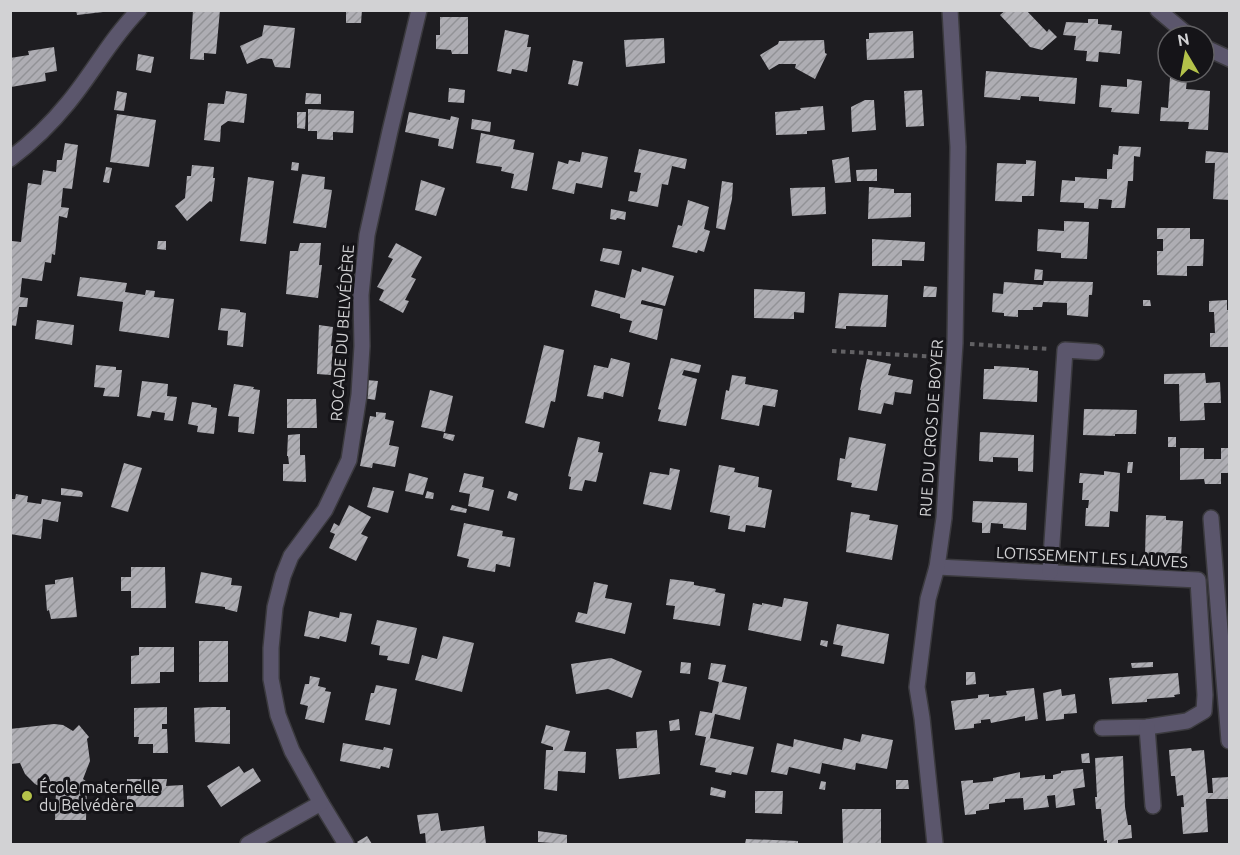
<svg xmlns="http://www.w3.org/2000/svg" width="1240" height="855" viewBox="0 0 1240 855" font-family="Ubuntu,sans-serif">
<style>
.building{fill:url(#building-hatch)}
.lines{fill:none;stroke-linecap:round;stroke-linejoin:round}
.minor-casing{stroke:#3b3a3e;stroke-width:18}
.path{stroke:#626164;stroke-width:4;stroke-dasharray:4.5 4.5;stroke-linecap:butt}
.minor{stroke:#5b566c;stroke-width:15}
.poi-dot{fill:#b4c24a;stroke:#151418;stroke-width:2}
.labels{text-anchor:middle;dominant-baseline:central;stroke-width:6;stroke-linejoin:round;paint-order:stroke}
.street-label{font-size:16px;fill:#d2d2d4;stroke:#151418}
.poi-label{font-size:16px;fill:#d2d2d4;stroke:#151418;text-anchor:start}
</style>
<defs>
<pattern id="building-hatch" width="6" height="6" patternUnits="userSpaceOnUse" patternTransform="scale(1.5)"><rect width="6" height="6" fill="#aeadb3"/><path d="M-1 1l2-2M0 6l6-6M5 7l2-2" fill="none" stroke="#929296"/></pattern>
</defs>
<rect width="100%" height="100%" fill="#1e1d21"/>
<g class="building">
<polygon points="76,10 103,10 103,12 77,15"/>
<polygon points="193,10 220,10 216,54 204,53 204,60 190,59"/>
<polygon points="346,10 362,10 361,23 346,23"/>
<polygon points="1006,10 1026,10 1047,32 1049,29 1057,37 1042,50 1030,47 1000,15"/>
<polygon points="440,17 468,17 468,54 452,54 451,50 436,49 436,35 440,35"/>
<polygon points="1088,19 1098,19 1098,24 1112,25 1111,30 1122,31 1120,54 1099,52 1098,62 1086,61 1087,51 1074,50 1076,36 1063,35 1066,22 1088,23"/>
<polygon points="264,25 295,28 290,68 275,67 272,59 261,58 247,64 240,46 262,36"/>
<polygon points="505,30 529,35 527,47 531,47 527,72 512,69 511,74 497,71"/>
<polygon points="913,31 914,58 867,60 866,39 869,39 869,33"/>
<polygon points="664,38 665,63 626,67 624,40"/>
<polygon points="824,40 825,53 827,54 815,79 795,68 796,64 779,64 769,70 760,55 778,44 779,41"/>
<polygon points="54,47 57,71 45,73 46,81 11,87 10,58 29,55 28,51"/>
<polygon points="138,54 154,57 151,73 136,70"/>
<polygon points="573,60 583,62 578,86 568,84"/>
<polygon points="986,71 1077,78 1075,104 1039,101 1039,97 1021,96 1020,100 984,97"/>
<polygon points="1170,78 1187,79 1186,89 1210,91 1208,130 1188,129 1189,122 1160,121 1161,107 1168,108"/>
<polygon points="1127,79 1142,81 1139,114 1111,112 1112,108 1099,107 1101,85 1127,87"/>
<polygon points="449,88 465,90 464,103 448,102"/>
<polygon points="922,90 924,126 906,127 904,91"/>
<polygon points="117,91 127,93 124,111 114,110"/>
<polygon points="226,91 247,94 244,123 228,121 221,126 220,142 204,140 208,103 224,104"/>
<polygon points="306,93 321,94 321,104 305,104"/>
<polygon points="865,100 874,100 876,130 852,132 851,107"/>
<polygon points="823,106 825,130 807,131 807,134 776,135 775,112 801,110 800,108"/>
<polygon points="308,109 354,111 353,133 333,132 333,140 317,139 317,131 308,131"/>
<polygon points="297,112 306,112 305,129 297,128"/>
<polygon points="409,112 450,120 451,116 459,118 453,149 438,146 439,139 405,132"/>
<polygon points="117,114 156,120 149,167 110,162"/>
<polygon points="472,119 491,122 490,132 471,129"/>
<polygon points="481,133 515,140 513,149 534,153 527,191 511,188 514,174 501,171 502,167 476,163"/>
<polygon points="65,143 78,145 72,189 63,188 61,207 69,208 67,218 59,216 55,255 52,254 51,263 45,262 42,281 22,278 20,297 28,298 27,307 19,307 16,326 10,325 10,249 12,241 21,242 28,183 41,185 43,170 56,172 57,160 62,160"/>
<polygon points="1119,146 1141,147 1140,157 1134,156 1133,181 1128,181 1125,208 1111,208 1112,200 1099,199 1098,209 1084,208 1084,203 1060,202 1062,180 1075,181 1075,177 1107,179 1107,169 1112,169 1113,154 1118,155"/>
<polygon points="639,149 687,159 685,169 672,166 668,185 662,184 658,207 628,201 630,191 637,192 641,173 634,172"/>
<polygon points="1206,151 1230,153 1230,200 1213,199 1215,163 1205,163"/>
<polygon points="582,152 608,157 602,188 576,183 574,194 552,189 558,161 568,164 569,160 580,162"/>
<polygon points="849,157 851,182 835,183 832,160"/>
<polygon points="1026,160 1036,161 1034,196 1022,196 1022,202 995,201 997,163 1026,164"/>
<polygon points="292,162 299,163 298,171 291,170"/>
<polygon points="192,165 214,167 213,178 215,178 212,202 210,201 187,221 175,206 185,198 187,176 191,176"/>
<polygon points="106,167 112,168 109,183 103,182"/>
<polygon points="877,169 877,181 857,181 856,170"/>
<polygon points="302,174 325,177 324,189 332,190 326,228 293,223"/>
<polygon points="248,177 274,181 266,244 240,241"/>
<polygon points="421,180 445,188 436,216 415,210"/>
<polygon points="722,181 733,183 732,199 725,230 716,228"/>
<polygon points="825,187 826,214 792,216 790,188"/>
<polygon points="869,187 894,189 894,193 911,193 911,217 868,219"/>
<polygon points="688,200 709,207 704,229 710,231 704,252 698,250 697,253 672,247 678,225 682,226"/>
<polygon points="611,209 626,212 625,220 617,218 616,220 610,219"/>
<polygon points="1064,221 1089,222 1087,259 1061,258 1061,253 1037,251 1038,229 1064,231"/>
<polygon points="1157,228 1190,228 1190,239 1204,239 1203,266 1187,266 1187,276 1157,275 1157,251 1163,251 1163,239 1157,239"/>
<polygon points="872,239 925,242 924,261 902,260 902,266 872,266"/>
<polygon points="158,241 166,241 166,250 157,249"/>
<polygon points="300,243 321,243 319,265 322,265 318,298 286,294 290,251 298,251"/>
<polygon points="396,243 422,257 411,277 416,279 405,300 409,301 403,313 379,300 384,290 377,287 393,259 388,257"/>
<polygon points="603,248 622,251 619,265 600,261"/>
<polygon points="642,267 674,276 665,306 642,300 641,302 641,304 663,309 657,340 629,332 632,321 620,318 620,314 591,306 595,290 625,298 632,269 641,272"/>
<polygon points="1035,269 1043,270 1042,280 1034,280"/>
<polygon points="80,277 127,283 125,292 145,295 146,290 155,291 154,297 174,299 169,338 119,331 123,302 77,296"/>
<polygon points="1044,281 1093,282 1092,295 1089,295 1088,317 1067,315 1067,303 1043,302 1042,307 1033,307 1033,310 1018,310 1018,317 1004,316 1004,313 992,312 993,293 1003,294 1004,282 1043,285"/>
<polygon points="924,286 937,287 936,297 923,297"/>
<polygon points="754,289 805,292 804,313 794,312 794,319 754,318"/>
<polygon points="839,293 888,295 886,327 846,326 846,329 835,328"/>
<polygon points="1143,300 1150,300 1151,306 1143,306"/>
<polygon points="1227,300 1227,310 1230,310 1230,347 1210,347 1210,333 1215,333 1214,312 1209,312 1209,301"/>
<polygon points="221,308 240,310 240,312 246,313 243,347 227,345 228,331 218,330"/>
<polygon points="37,320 74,325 72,345 35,339"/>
<polygon points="319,325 333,327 331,346 333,346 331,375 317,374"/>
<polygon points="544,345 564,350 555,402 551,401 544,428 525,423"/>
<polygon points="611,358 630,363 623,397 604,392 603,399 587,396 594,365 608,368"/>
<polygon points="671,358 701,365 699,373 684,370 682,375 697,379 686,426 658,421 661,410 658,409"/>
<polygon points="867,359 891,364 888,375 913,380 911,394 895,392 893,405 884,403 881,414 858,410 861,390 860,390"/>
<polygon points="96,365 116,367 116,370 122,370 119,397 103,396 105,388 94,387"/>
<polygon points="994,366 1029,368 1029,370 1038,371 1037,402 983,399 984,369 994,369"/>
<polygon points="1205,373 1206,383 1220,382 1221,403 1204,403 1205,420 1180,421 1179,384 1164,384 1164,374"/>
<polygon points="732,375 746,377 745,384 778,390 775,407 763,405 759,426 721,419 726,390 729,391"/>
<polygon points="366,380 378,381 375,400 364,398"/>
<polygon points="142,381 168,384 167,396 177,397 173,421 164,420 165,413 152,411 150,418 137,416"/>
<polygon points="234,384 254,387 253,389 260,390 254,434 238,432 239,417 228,416"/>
<polygon points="430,390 453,396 445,432 421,427"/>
<polygon points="287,399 316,399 317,428 287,428"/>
<polygon points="192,402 211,405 211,407 217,408 214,434 197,432 198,426 188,424"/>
<polygon points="1084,409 1137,410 1136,434 1115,434 1115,436 1083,435"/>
<polygon points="376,412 386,413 385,419 394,421 389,445 399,447 395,467 373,463 372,468 360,466 370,416 376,417"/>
<polygon points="980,432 1034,435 1033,472 1018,471 1018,458 993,457 993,462 979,461"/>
<polygon points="444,433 455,435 453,441 443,438"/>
<polygon points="300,434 300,455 305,455 306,482 283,481 283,464 289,464 288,456 287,456 288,435"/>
<polygon points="578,437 600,442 598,452 603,453 596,482 585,480 582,491 569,489 571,477 568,476"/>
<polygon points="849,437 886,444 877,491 851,487 852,483 837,480 840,458 845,459"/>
<rect x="1168" y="437" width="8" height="10"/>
<polygon points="1180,448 1204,448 1204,459 1221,459 1221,448 1230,448 1230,473 1221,473 1221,484 1205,484 1204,479 1180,480"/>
<polygon points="1128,462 1133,462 1132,473 1127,473"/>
<polygon points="124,463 142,468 128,512 111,507"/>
<polygon points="719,465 735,468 734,472 759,477 758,487 772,490 765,528 746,525 745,532 728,529 730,516 710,512"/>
<polygon points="670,468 680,470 671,510 643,504 650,472 669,475"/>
<polygon points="1104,471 1120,473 1118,512 1110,511 1109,527 1085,526 1086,508 1088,508 1089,500 1082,500 1083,483 1079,483 1080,473 1104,475"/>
<polygon points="409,473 428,478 423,495 405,491"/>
<polygon points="464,473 484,477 482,487 494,490 489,511 468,506 470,494 459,492"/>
<polygon points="373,487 394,491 388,513 367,507"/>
<polygon points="61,488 81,491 83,493 82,497 61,495"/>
<polygon points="427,491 434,493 433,499 425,498"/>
<polygon points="509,491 518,494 516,501 507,498"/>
<polygon points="16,494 28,496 27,502 41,504 42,499 61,502 58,522 43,519 41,539 10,534 10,499 15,499"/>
<polygon points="973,501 1027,503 1026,530 1003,528 1003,524 991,523 990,533 982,533 982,523 972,522"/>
<polygon points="349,505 371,517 361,534 368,537 356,561 329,548 335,534 330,532 334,523 339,526"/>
<polygon points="452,505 467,509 466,513 450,510"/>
<polygon points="851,512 870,515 869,520 898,525 892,560 846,552"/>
<polygon points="1146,515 1166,516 1166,520 1183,521 1181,557 1145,556"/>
<polygon points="464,523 503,531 502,536 515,538 510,567 496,564 495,572 467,567 469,559 457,556"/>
<polygon points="131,567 165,567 166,608 131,608 131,591 121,591 121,577 131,577"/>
<polygon points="201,572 232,578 231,585 242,586 237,612 225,609 225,607 195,603"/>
<polygon points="73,577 77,617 51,619 49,610 47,611 45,585 55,584 55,580"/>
<polygon points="670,579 694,582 694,585 716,589 715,592 725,594 720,626 673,619 675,606 666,605"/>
<polygon points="594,582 608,585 605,598 632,603 625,634 575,622 578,612 587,614"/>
<polygon points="784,598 808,602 801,641 748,630 753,603 762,605 762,603 782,607"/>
<polygon points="309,611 339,618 340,612 352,614 346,642 320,636 319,639 304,636"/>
<polygon points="377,620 417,628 409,664 387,660 388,656 379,655 380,646 371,644"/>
<polygon points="837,624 889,634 884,664 841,656 843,646 833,644"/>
<polygon points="443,636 474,643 462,692 415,680 422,655 437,659"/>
<polygon points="821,640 828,641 827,647 820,645"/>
<rect x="199" y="641" width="29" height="41"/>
<polygon points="139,647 174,647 174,672 160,672 160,683 131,684 131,656 139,655"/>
<polygon points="611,658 642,671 632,698 608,689 576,694 571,664"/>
<polygon points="681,662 691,663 690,674 680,673"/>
<polygon points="1153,662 1153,667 1132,668 1131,663"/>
<polygon points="711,663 726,665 722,682 747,687 740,720 715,714 710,738 754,747 747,775 732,772 731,775 715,772 716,768 700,765 706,737 695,735 700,711 712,713 719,682 708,679"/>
<polygon points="966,672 975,672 976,684 966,685"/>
<polygon points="1178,673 1180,694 1174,695 1175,697 1147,699 1147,702 1112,704 1109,678"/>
<polygon points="310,676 320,678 318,686 326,688 325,691 331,692 324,723 305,719 308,706 300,704 305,684 309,684"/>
<polygon points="376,685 397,689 390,725 365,720 371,693 374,693"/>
<polygon points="1034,688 1038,719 1025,721 1025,716 991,723 990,719 981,720 981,723 974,724 974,728 955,730 951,701 978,698 978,695 989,694 989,697 1007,695 1006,691"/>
<polygon points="1061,689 1062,696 1075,694 1077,713 1064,714 1064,719 1046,721 1043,693"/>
<polygon points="167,707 167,724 162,724 162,729 167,729 168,753 153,753 153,744 138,744 139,737 134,737 134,708"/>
<polygon points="211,707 226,707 226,710 230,710 230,744 195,742 194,708"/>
<polygon points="679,719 680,730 670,731 669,721"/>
<polygon points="54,724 63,725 73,731 79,725 89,737 87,739 90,761 83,779 87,782 86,820 55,820 56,790 45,789 35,784 25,774 20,763 10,764 10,729"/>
<polygon points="546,725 570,731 564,751 586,752 585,773 558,771 557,791 544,789 546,750 553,750 553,747 541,743"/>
<polygon points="657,730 660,774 619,779 616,749 637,748 636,732"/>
<polygon points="862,734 893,740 887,769 856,763 855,770 822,763 820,774 789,767 787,775 771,772 777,743 793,747 794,739 842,750 844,738 860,742"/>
<polygon points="343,743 383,750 384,747 393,749 389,768 381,766 380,769 340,761"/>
<polygon points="1191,748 1192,751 1204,750 1208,793 1213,793 1212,778 1230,777 1230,799 1206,799 1208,832 1183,834 1181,807 1184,807 1183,795 1177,796 1175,776 1171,776 1169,750"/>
<polygon points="1089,753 1090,763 1082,763 1081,754"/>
<polygon points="1123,756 1125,807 1128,825 1131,825 1132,838 1118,840 1118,844 1107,844 1107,840 1104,841 1101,809 1096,809 1095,797 1097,797 1095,758"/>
<polygon points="239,766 244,773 253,768 261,781 221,807 207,786"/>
<polygon points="1083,769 1085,787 1073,789 1075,805 1056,808 1055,795 1047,796 1049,807 1024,810 1023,798 1005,799 1005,802 989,804 989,809 976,811 976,814 965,815 961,781 973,780 973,783 993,781 993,778 1020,772 1020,778 1045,775 1045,779 1053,779 1053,775 1061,773 1061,771"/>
<polygon points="127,779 167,779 166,786 183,785 184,807 127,807"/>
<polygon points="896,780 908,780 909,789 896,789"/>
<polygon points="821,781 826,782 825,790 819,789"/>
<polygon points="711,787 726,791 725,798 710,795"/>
<polygon points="755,791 783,791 782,814 755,813"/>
<polygon points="842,809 881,809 881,844 843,844"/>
<polygon points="438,813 441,831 484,826 486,844 426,844 425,833 420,834 417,815"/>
<polygon points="538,831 567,835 567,844 538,842"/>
<polygon points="367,836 372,844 359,844 357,842"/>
<polygon points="746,839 798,841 798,844 745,844"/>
</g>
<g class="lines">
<defs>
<g id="minor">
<polyline points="1158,10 1189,36"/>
<polyline points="1204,47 1230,59"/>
<path d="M10,159C31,143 51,124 68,103C93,73 111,38 139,10"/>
<polyline points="1211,518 1229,741"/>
<polyline points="937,567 1198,580 1205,695 1204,711 1187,721 1147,727 1102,728"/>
<polyline points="1050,572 1065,350 1096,352"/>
<polyline points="1147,727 1153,806"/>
<polyline points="321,803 346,844"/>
<polyline points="248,844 321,803 292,751 278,715 271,679 271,648 275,607 283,576 291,556 325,510 349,460 359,395 362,346 361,295 367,235 390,131 419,10"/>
<polyline points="935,844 922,718 917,687 928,599 937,567 944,518 955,343 958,147 950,10"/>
</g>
</defs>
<use href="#minor" class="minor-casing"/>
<g class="path">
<polyline points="970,344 1049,349"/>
<polyline points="832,351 939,357"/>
</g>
<use href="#minor" class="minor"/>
</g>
<circle class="poi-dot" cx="27" cy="796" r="6"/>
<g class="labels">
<g class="street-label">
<text transform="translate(342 333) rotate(-86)">ROCADE DU BELVÉDÈRE</text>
<text transform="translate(931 428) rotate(-86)">RUE DU CROS DE BOYER</text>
<text transform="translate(1092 557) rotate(3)">LOTISSEMENT LES LAUVES</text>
</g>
<g class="poi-label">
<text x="39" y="787">École maternelle<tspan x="39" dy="18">du Belvédère</tspan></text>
</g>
</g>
<rect width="1240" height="855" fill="none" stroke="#d2d2d4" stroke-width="24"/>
<g transform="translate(1186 54) rotate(350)"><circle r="28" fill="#151418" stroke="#616063" stroke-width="1.5"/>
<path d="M0-4.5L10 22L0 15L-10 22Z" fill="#b4c24a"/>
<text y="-9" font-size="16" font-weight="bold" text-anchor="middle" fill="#d2d2d4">N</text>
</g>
</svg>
